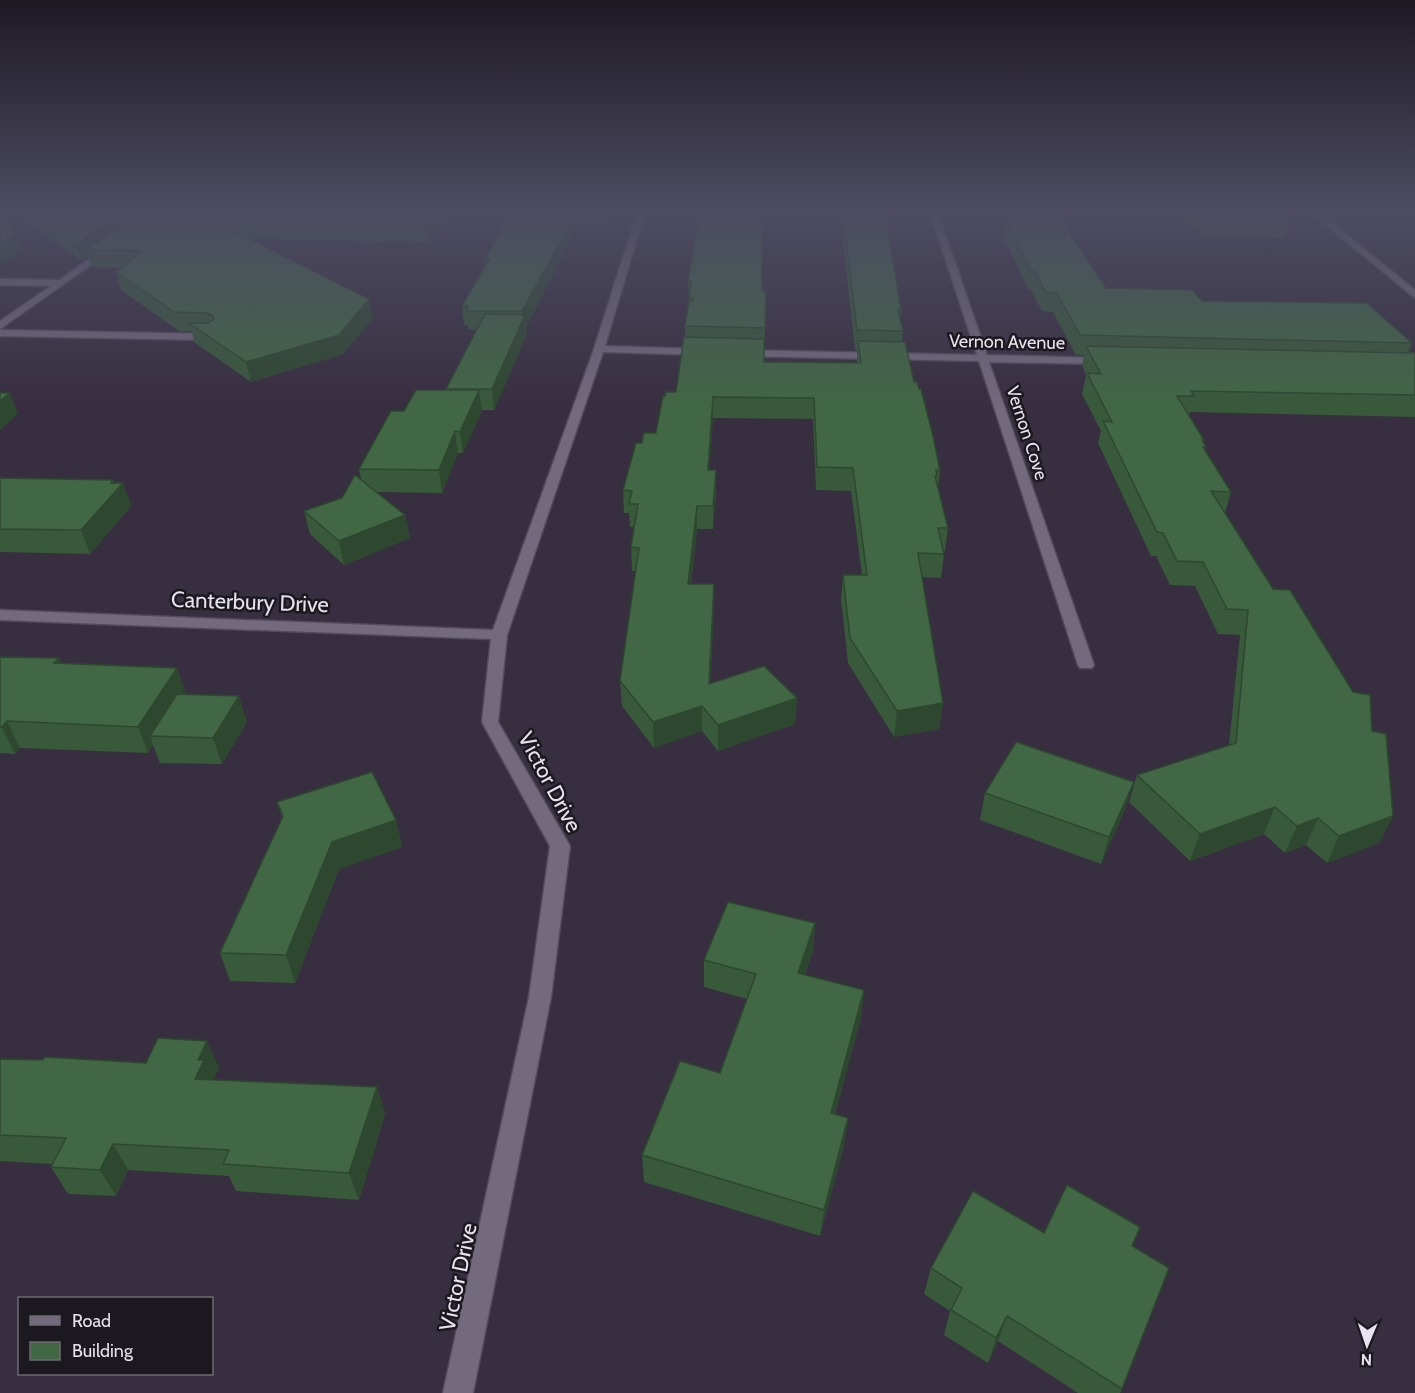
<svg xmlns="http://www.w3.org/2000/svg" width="1415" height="1393" viewBox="0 0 1415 1393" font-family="Cabin,sans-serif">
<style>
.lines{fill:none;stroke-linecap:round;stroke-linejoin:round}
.minor-casing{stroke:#524b5a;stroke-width:3}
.tertiary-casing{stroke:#524b5a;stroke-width:3}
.minor{fill:#746a7e;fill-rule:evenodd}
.tertiary{fill:#746a7e;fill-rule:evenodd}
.wall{fill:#38593a}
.shaded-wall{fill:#2e4830}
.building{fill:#416744;stroke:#2e4830;stroke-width:1.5}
.labels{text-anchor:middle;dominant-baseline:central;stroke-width:5;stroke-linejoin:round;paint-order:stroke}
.far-street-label{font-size:18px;fill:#e7e2ed;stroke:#1c1820}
.street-label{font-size:22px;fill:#e7e2ed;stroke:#1c1820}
</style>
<rect width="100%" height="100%" fill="#372e3f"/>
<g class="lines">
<defs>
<g id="minor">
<polygon points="632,213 644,215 605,346 703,349 708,352 703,355 603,352 507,635 498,722 570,846 551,997 473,1393 443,1393 529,997 550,846 482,722 491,639 0,620 0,610 493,630 594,349 636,216"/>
<polygon points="930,213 938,213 987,355 1105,358 1110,361 1105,364 989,362 1094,665 1092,668 1080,668 1078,665 979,361 741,356 736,353 741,350 977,355"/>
<polygon points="105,248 112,250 0,329 0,321 51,286 0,285 0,279 59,280"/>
<polygon points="0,330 212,334 217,337 212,340 0,336"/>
</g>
<polygon id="tertiary" points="1311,213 1320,213 1415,290 1415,298"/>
</defs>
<use href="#minor" class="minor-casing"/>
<use href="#tertiary" class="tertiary-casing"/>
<use href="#minor" class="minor"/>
<use href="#tertiary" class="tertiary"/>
</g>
<g class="wall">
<polygon points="23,213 449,213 427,242 249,239 373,318 343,354 251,382 194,342 192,331 179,331 121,290 116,272 121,268 92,267 88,257 82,261 26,221"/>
<polygon points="511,213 622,213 578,227 526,327 527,334 494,410 482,410 463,453 458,453 442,493 377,492 405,515 410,538 344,565 310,534 304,511 342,498 361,479 359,469 404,411 446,390 446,389 477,330 468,329 468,325 464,325 462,306 485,267 484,260"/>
<polygon points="840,213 885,213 901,309 900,319 903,331 902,342 940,471 938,488 948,528 945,551 943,551 944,554 941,578 922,577 943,703 939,729 894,737 848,663 841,599 843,575 862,575 851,491 816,490 813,419 713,418 709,470 716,470 716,492 713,529 697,529 691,584 714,584 714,609 710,684 797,698 795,724 718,751 702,731 654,748 622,706 620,681 636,571 632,571 631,547 634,527 630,527 629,513 624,513 623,490 642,443 656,433 665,396 676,392 685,337 685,326 689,301 688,281 766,291 764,362 857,363 857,350 855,350"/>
<polygon points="1005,213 1106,288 1202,301 1412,343 1408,352 1415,353 1415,417 1190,412 1189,415 1204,440 1204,443 1206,447 1205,450 1231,492 1225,513 1273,589 1372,731 1393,816 1379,843 1327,863 1306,845 1285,853 1264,834 1190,861 1129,802 1137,775 1229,745 1240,635 1218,634 1195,586 1170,585 1156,556 1151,556 1098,443 1101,431 1082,394 1086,375 1082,365 1084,355 1076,355 1053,312 1042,311 1031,290 1028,289 1002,234"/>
<polygon points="1179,213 1279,213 1289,221 1284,238 1201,236"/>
<polygon points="0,478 113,480 115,483 123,483 131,506 90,554 0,552"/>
<polygon points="0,657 61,664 177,668 186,695 247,722 222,764 160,763 153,745 148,753 20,748 15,754 0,753"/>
<polygon points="985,793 1125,809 1101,864 980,820"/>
<polygon points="277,802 396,820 402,847 339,869 295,983 230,981 220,953 282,818"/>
<polygon points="815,923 813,951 805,975 864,990 861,1018 835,1114 848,1118 844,1145 820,1236 644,1182 642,1155 720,1073 747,999 704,987 704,960"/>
<polygon points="0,1059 219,1068 213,1080 377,1087 385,1114 359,1200 236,1191 229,1176 128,1170 116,1196 68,1194 51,1167 53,1164 0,1161"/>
<polygon points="1044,1233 1132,1246 1122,1389 1120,1393 1078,1393 998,1341 988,1363 944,1335 950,1311 924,1294 931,1268"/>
</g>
<g class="shaded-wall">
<polygon points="123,213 152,213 86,250 88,257 82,261 76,244"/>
<polygon points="434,213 449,213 427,242 425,225"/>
<polygon points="576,213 622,213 578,227 526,327 527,334 494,410 492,389 523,318 522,311"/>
<polygon points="16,234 22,251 0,265 0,243"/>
<polygon points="490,258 486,277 484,260"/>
<polygon points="369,299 373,318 343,354 251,382 246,362"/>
<polygon points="479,390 482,411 463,453 460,432"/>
<polygon points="10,393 18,414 0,430 0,401"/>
<polygon points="713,397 713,418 708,492 708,470"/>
<polygon points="455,431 458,453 442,493 439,470"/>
<polygon points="716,470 716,492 713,529 713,506"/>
<polygon points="113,480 117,490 123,483 131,506 90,554 81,530"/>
<polygon points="697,506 697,529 688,608 688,584"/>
<polygon points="405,515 410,538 344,565 339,541"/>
<polygon points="714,584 714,609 709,710 709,684"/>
<polygon points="59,658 69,683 54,663"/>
<polygon points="177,668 186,694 159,737 150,736 153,745 148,753 138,727"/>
<polygon points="239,696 247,722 222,764 213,738"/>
<polygon points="797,698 795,724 718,751 718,725"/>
<polygon points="943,703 939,729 894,737 897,711"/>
<polygon points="702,706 702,731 654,748 653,722"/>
<polygon points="7,721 20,748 15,754 2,727"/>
<polygon points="1134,782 1125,809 1101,864 1109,837"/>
<polygon points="1275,807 1264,834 1190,861 1200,834"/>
<polygon points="1393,816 1379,843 1327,863 1339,836"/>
<polygon points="1318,818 1306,845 1285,853 1297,826"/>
<polygon points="396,820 402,847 339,869 295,983 286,955 332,842"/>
<polygon points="815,923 813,951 796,1000 798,973"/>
<polygon points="864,990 861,1018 828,1140 831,1113"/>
<polygon points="207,1041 219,1068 213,1081 195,1079 198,1060"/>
<polygon points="377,1087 385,1114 359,1200 349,1173"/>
<polygon points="848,1118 844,1145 820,1236 824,1210"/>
<polygon points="113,1144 128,1170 116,1196 100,1170"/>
<polygon points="1007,1316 998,1341 988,1363 996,1338"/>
</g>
<g class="building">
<polygon points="0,213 4,213 16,234 0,243"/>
<polygon points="32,213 123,213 76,244"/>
<polygon points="141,213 434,213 425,225 215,222 369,299 339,335 246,362 189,323 208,323 214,319 213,316 207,313 174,312 116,272 143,251 86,250"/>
<polygon points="511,213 576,213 522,311 466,311 468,306 462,306 490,258 484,260"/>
<polygon points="700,213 762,213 762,291 766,291 765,328 685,326 689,301 693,301 693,298 689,298 691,281 688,281"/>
<polygon points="843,213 885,213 901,309 898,309 903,331 857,330"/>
<polygon points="1005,213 1057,213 1106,288 1192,290 1202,301 1367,303 1412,343 1080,335 1057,293 1046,293 1035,272 1031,271 1004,217"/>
<polygon points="1199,213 1279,213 1289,221 1206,220"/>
<polygon points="485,314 525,315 492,389 446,389"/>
<polygon points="684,337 764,339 764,362 861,363 858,341 905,342 914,382 917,382 919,389 921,389 933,436 940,471 936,470 937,476 935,476 948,528 938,528 944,554 918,553 943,703 897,711 850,638 843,575 867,575 853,468 817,467 814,398 713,397 708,470 716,470 713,506 697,506 688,584 714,584 709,684 764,666 797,698 718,725 702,706 653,722 620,681 639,548 631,547 638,504 629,504 632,491 623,490 636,443 642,443 644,433 656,433 663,396 665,396 666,392 676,392"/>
<polygon points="1086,346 1415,353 1415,395 1191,391 1194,396 1177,396 1204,440 1202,440 1206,447 1203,447 1231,492 1211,491 1273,589 1290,590 1353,692 1370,695 1372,731 1386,734 1393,816 1339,836 1318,818 1297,826 1275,807 1200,834 1137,775 1236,743 1248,610 1227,609 1203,562 1177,561 1163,533 1157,532 1103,421 1112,422 1087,373 1101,374"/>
<polygon points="416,390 479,390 460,432 455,431 439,470 359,469 391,411 404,411"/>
<polygon points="0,393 10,393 0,401"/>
<polygon points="355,475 405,515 339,541 304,511 342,498"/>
<polygon points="0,478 113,480 111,483 123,483 81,530 0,529"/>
<polygon points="0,657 59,658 54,663 177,668 138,727 7,721 2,727 0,727"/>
<polygon points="177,694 239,696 213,738 150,736"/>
<polygon points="1016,742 1134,782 1109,837 985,793"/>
<polygon points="372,772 396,820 332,842 286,955 220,953 283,816 277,802"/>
<polygon points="728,902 815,923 798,973 864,990 831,1113 848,1118 824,1210 642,1155 680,1061 720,1073 756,974 704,960"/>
<polygon points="158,1038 207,1041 198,1060 204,1060 195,1079 377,1087 349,1173 223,1164 229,1150 113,1144 100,1170 51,1167 66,1138 0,1135 0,1059 43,1060 45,1057 146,1063"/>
<polygon points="1067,1185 1140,1227 1132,1246 1169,1268 1122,1389 1007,1316 996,1338 951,1310 962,1288 931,1268 973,1191 1044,1233"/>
</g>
<linearGradient id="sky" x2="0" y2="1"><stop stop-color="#1e1923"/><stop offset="0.52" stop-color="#4d4c63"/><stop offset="1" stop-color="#4d4c63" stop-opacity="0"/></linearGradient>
<rect width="1415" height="408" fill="url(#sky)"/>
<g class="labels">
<g class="far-street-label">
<text transform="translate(1007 342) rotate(1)">Vernon Avenue</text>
<text transform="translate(1027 433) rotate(72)">Vernon Cove</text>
</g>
<g class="street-label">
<text transform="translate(250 602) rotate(2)">Canterbury Drive</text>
<text transform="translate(550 782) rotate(62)">Victor Drive</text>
<text transform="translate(458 1277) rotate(-78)">Victor Drive</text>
</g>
</g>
<rect x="18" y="1297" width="195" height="78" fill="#1c1820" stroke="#6d6972" stroke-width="1.5"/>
<rect x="30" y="1316" width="30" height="9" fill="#746a7e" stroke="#6d6972" stroke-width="1.5"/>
<text x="72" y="1327" font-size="18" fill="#e7e2ed">Road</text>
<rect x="30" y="1342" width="30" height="18" fill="#416744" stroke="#6d6972" stroke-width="1.5"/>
<text x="72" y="1357" font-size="18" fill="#e7e2ed">Building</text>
<g transform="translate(1367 1345) rotate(182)" stroke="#1c1820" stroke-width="4.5" paint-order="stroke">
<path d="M0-4.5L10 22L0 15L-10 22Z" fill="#e7e2ed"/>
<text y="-9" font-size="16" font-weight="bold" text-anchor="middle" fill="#e7e2ed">N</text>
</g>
</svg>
